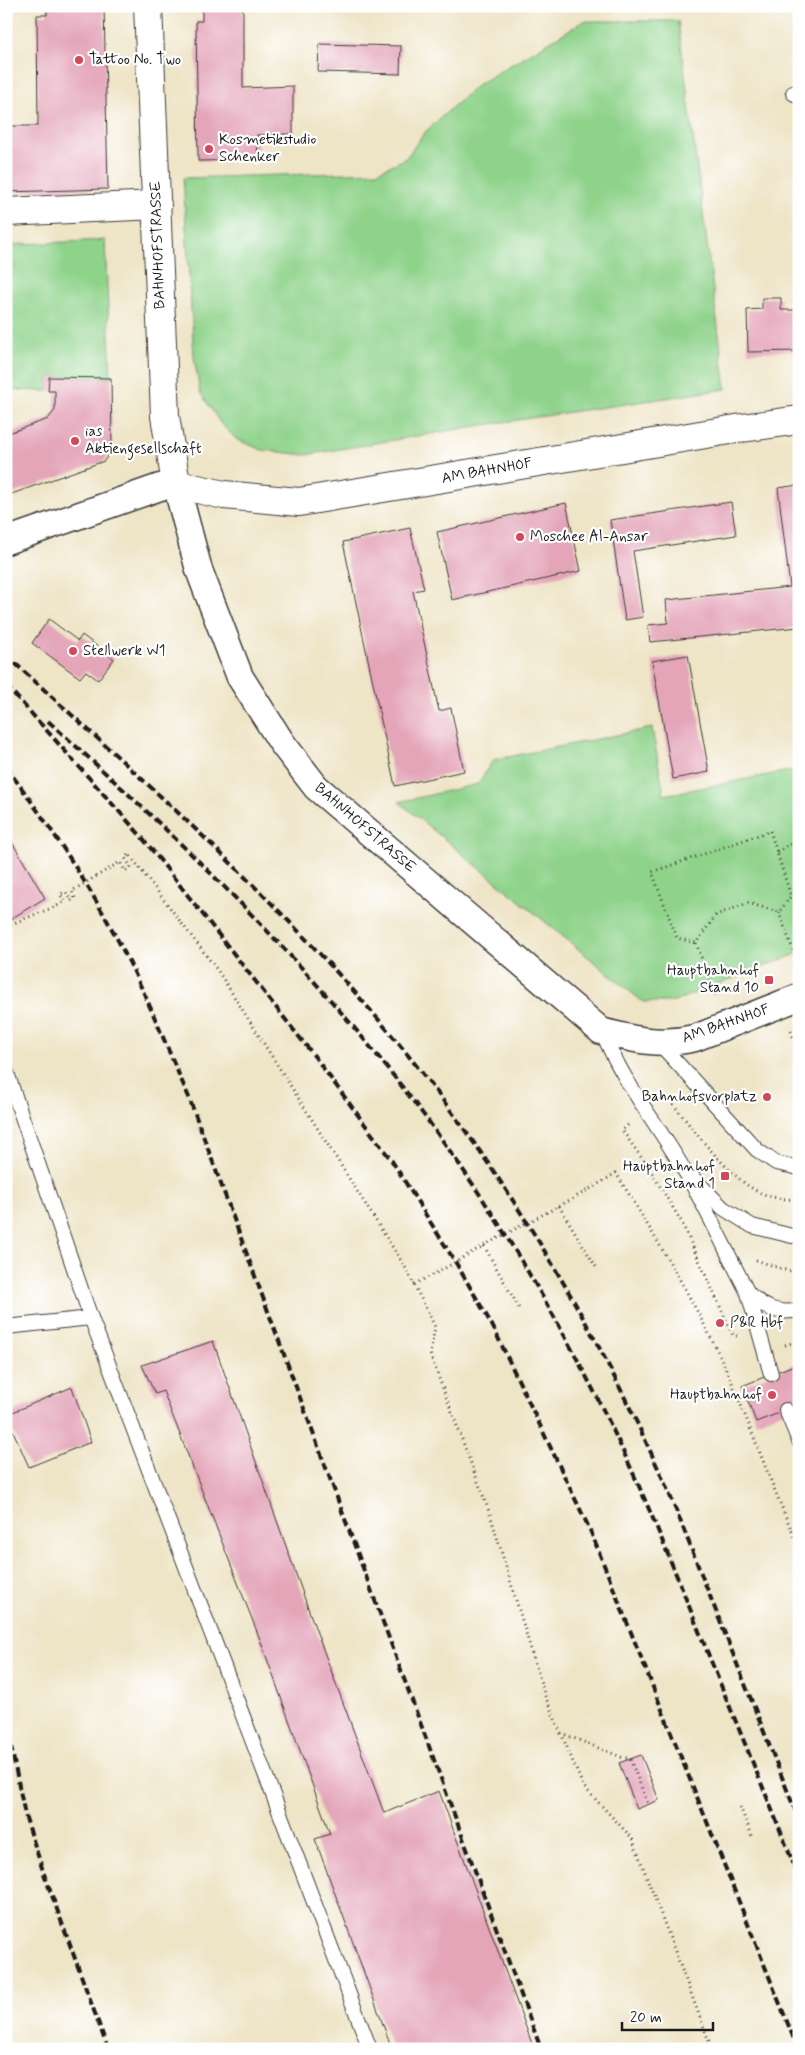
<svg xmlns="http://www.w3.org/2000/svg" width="805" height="2055" viewBox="0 0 805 2055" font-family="Mynerve,sans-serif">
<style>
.green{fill:#8fd38b;stroke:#567854}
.building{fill:#e4a5b9}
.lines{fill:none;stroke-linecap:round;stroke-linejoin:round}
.service-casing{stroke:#3c3a36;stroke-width:16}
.minor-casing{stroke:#3c3a36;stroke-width:29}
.tertiary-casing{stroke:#3c3a36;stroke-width:30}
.path{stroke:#3c3a36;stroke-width:3;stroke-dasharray:1 4;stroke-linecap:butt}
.service{stroke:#fff;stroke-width:14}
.minor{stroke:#fff;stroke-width:26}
.tertiary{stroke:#fff;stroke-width:28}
.rail{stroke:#1c1c1c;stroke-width:4;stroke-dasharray:8 4;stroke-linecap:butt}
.poi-dot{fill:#d1495b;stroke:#fff;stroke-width:2}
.labels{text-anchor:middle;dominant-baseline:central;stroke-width:4.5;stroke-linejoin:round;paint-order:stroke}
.poi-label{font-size:15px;fill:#1c1c1c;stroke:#fff;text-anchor:start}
.street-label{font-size:15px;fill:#1c1c1c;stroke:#fff}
</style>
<rect width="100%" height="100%" fill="#fff"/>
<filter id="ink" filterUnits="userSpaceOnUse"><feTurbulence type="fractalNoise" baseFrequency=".02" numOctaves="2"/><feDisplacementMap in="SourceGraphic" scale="10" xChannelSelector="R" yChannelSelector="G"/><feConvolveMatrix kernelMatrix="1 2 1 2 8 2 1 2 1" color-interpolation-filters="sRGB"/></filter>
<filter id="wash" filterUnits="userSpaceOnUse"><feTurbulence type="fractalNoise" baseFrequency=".0096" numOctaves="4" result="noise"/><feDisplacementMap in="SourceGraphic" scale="20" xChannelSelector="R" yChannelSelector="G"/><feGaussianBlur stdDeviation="1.12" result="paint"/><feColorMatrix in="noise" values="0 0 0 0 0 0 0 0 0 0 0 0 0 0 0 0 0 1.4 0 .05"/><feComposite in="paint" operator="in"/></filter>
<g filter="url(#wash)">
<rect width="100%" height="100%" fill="#eee4c6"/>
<g class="green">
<polygon points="584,21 678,21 726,389 477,426 305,455 262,450 236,439 221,424 200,392 194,357 183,178 377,172 406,158 425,132 477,85"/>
<polygon points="105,240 111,378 49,377 48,391 6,390 6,245"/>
<polygon points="652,728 664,795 799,769 799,953 672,1002 643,1002 399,802 478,784 493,760"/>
</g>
<g id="blocks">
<g class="building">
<polygon points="47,6 104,6 108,189 6,192 6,126 38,126 37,15 47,15"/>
<polygon points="202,6 243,6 243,88 293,86 293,134 257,135 258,160 198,161 196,21 202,21"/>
<polygon points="319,44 401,46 400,74 318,72"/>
<polygon points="762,298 781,298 781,310 799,310 799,351 748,352 747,310 762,309"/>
<polygon points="49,377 111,378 112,449 104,461 6,496 6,434 48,419 55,410 55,391 48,391"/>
<polygon points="799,485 799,627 650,642 648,625 668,623 666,600 790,587 778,488"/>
<polygon points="731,502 736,535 633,551 643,617 625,620 610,520"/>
<polygon points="566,503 581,571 452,600 437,532"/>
<polygon points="410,528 424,589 413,591 439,711 451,708 464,771 395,786 343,542"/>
<polygon points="49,619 78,641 82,635 114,659 98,680 86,671 80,678 32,643"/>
<polygon points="688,655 709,772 673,779 652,661"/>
<polygon points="6,832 45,898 9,920 6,915"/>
<polygon points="213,1341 313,1622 384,1813 439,1791 534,2049 392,2049 315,1839 330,1834 261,1642 163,1391 155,1394 142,1365"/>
<polygon points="799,1363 799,1405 756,1422 742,1386"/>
<polygon points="72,1387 91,1442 29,1467 6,1415"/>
<polygon points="641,1755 659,1800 637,1809 619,1763"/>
</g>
</g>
</g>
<g filter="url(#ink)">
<use href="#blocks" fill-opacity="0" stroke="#3c3a36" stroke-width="1"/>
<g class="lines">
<defs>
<g id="service">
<polyline points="793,93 799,96"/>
<path d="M602,1031C622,1081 656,1122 683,1168C707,1209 726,1251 748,1293C764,1307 776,1315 799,1310"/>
<polyline points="659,1043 757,1150 776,1163 799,1168"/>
<polyline points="6,1070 91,1318 6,1327"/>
<polyline points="693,1178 723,1208 752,1226 792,1236 799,1235"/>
<polyline points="748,1293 771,1374"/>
<polyline points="91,1318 370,2049"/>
<polyline points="786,1410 799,1441"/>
</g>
<path id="minor" d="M6,541L160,487L176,484L199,570L240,677L282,743L316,787L601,1031C635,1040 660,1046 695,1038L799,997"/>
<g id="tertiary">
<polyline points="148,6 165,416 176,484 224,495 299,502 742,428 799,420"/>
<polyline points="6,212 157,205"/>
</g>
</defs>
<use href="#service" class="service-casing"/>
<use href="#minor" class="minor-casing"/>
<use href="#tertiary" class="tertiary-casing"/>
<g class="path">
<polygon points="770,831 791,896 779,912 748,903 716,915 696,943 677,938 652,872"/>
<polyline points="777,852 799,839"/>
<polyline points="779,912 799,966"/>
<polyline points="6,926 57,906 65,902 60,894 66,892 71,901 75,898 72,891 120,862 125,871 131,867 125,858 129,854 218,971 407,1270 435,1327 430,1354 490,1514 545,1696 561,1733 621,1757 630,1759 648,1804"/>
<polyline points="696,943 717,998"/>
<polyline points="791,1031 799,1051"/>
<path d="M663,1099L667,1096C687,1122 731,1181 761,1193C772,1198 786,1200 799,1199"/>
<polyline points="628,1125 622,1130 650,1170 681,1221 733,1335 737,1336"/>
<polyline points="559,1206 596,1267"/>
<polyline points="484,1246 519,1308"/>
<polyline points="756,1260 788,1271 799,1269"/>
<path d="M414,1284C439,1273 461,1258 485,1245C529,1221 574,1200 616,1173C658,1242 701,1311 733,1385C755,1439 775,1494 799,1547"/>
<polyline points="785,1345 799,1341"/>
<polyline points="561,1733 583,1786 632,1838 712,2049"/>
<polyline points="740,1807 753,1838"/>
</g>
<use href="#service" class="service"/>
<use href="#minor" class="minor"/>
<use href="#tertiary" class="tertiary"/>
<g class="rail">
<path d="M6,655C158,794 315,930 439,1095C526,1210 598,1335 657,1466C675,1505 690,1546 706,1586C737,1664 768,1742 799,1820"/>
<polyline points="6,685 141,836 315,1057 392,1161 456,1263 492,1325 590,1530 798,2049"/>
<path d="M48,721C211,867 361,1014 482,1198C534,1278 582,1363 622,1449C654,1517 681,1587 709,1656C739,1730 770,1803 799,1878"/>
<path d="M6,767C54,831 98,898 133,970C153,1011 169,1053 188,1095L541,2049"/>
<polyline points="6,1722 25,1815 43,1871 108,2049"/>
</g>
</g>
</g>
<g class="poi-dot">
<circle cx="79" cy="60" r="5"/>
<circle cx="209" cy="149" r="5"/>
<circle cx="75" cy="441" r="5"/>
<circle cx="520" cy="537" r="5"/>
<circle cx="73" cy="651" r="5"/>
<rect x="764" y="975" width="10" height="10" rx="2.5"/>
<circle cx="767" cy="1097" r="5"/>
<rect x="720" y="1171" width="10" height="10" rx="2.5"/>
<circle cx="720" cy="1323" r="5"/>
<circle cx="772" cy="1395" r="5"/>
</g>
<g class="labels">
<g class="poi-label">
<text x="89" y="60">Tattoo No. Two</text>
<text x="219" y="140">Kosmetikstudio<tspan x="219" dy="17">Schenker</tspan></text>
<text x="85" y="432">ias<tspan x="85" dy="17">Aktiengesellschaft</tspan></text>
<text x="530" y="537">Moschee Al-Ansar</text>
<text x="83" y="651">Stellwerk W1</text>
<text x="759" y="971" text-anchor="end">Hauptbahnhof<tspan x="759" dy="17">Stand 10</tspan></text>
<text x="757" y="1097" text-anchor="end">Bahnhofsvorplatz</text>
<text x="715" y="1167" text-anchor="end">Hauptbahnhof<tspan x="715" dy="17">Stand 1</tspan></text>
<text x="730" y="1323">P&amp;R Hbf</text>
<text x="762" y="1395" text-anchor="end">Hauptbahnhof</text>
</g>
<g class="street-label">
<text transform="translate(158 245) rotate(-92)">BAHNHOFSTRASSE</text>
<text transform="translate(487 471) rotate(-10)">AM BAHNHOF</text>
<text transform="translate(365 828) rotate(41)">BAHNHOFSTRASSE</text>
<text transform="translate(726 1024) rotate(-19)">AM BAHNHOF</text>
</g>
</g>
<rect width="805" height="2055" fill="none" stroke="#fff" stroke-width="25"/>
<path d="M622 2022v8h91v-8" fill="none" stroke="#1c1c1c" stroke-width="2.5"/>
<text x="630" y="2022" font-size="15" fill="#1c1c1c" stroke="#ffffff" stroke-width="4" paint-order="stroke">20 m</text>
</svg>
